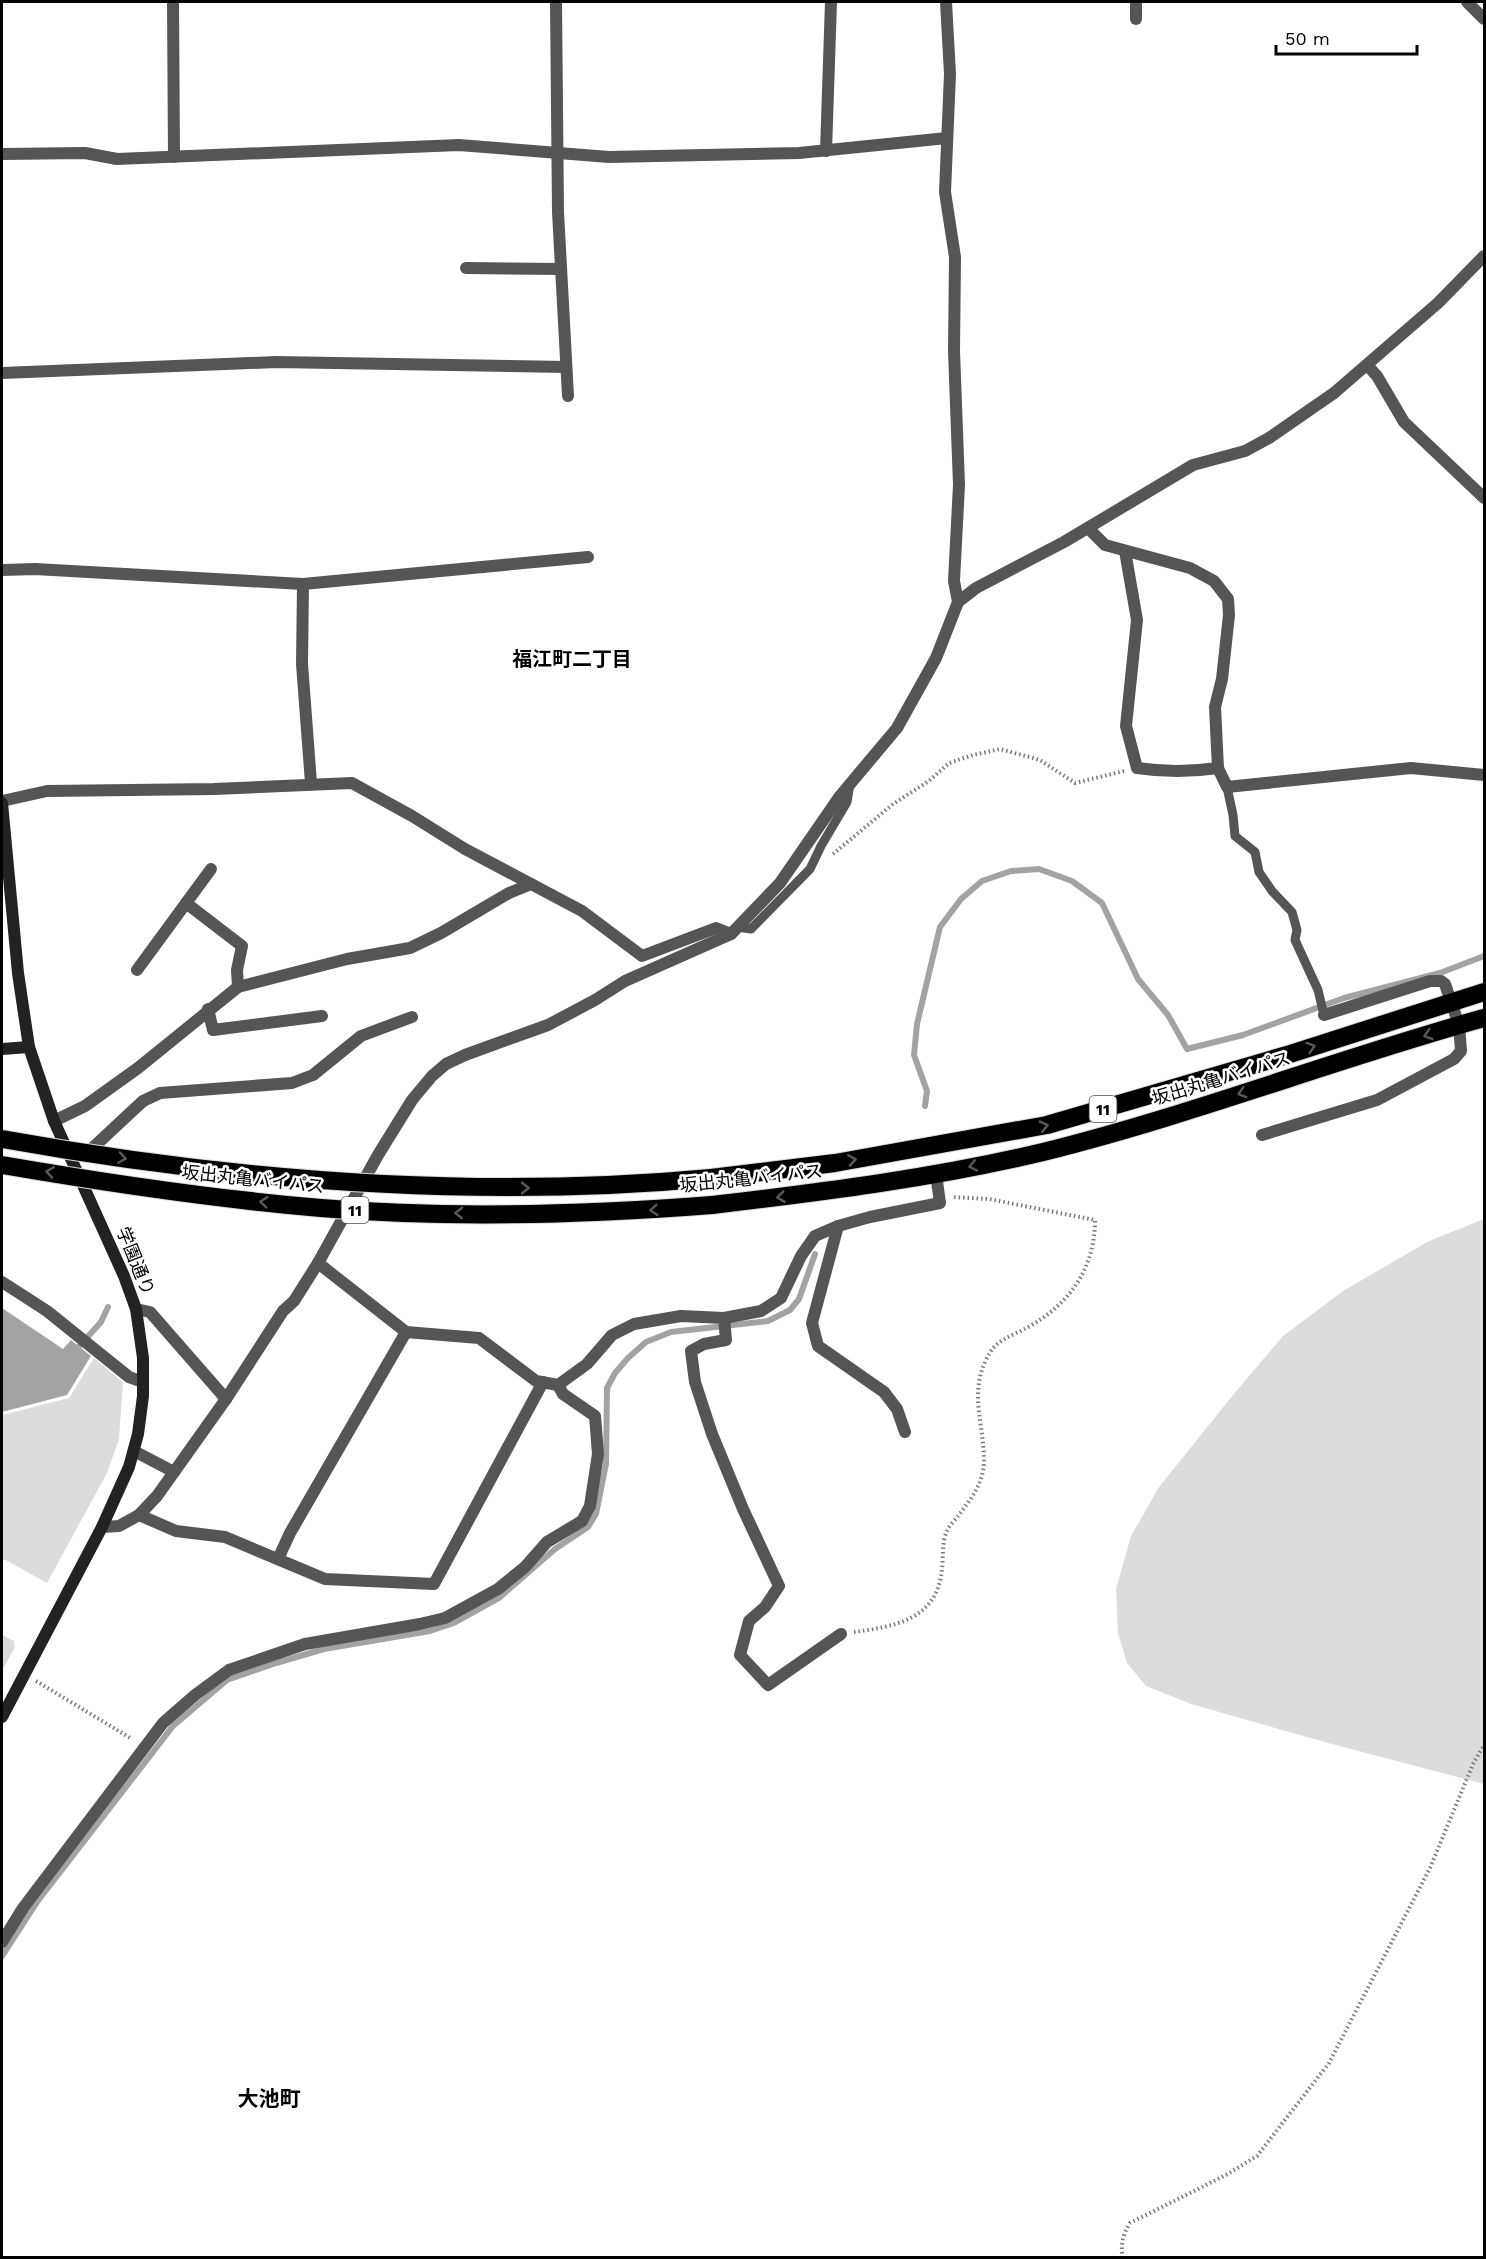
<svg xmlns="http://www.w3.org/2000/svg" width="1486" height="2259" viewBox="0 0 1486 2259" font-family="'Work Sans','Noto Sans JP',sans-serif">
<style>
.green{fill:#dcdcdc}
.water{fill:#a3a3a3}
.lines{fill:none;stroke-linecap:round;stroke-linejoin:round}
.stream{stroke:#a3a3a3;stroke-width:6}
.highway-casing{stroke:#dbdbdb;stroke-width:20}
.path{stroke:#777;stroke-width:4;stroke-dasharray:1.5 3;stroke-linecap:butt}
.lane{stroke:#555;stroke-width:9}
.street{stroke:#555;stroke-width:12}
.secondary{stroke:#222;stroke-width:12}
.highway{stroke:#000;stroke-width:18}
.highway-bridge-casing{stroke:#dbdbdb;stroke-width:20;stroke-linecap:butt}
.highway-bridge{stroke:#000;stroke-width:18}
.oneway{stroke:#595959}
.labels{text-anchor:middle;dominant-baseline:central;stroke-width:5;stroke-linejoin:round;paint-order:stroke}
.shield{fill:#fff;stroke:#4c4c4c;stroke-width:1.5}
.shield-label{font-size:16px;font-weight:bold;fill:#000}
.street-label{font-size:18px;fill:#000;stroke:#fff}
.neighbourhood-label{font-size:20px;font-weight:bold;fill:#000;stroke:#fff}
.quarter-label{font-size:21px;font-weight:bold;fill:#000;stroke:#fff}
</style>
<rect width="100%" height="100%" fill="#fff"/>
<g class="green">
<polygon points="1484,1219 1484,1784 1332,1744 1191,1704 1146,1686 1127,1663 1118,1633 1116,1589 1131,1536 1159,1487 1233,1395 1283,1336 1343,1291 1429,1241"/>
<polygon points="94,1358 123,1382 119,1439 107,1473 47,1583 4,1559 2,1564 2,1415 69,1398"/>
<polygon points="2,1635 14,1641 15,1647 2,1671"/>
</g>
<polygon class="water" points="2,1308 63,1349 71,1340 91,1356 67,1395 2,1412"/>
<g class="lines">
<g class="stream">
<polyline points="925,1106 927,1091 914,1055 917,1024 940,927 961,899 982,881 1011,871 1039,869 1072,881 1102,903 1138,979 1168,1015 1187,1049 1243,1035 1344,998 1440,973 1484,956"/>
<polyline points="74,1352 101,1322 108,1307"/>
<polyline points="2,1956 37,1902 173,1726 227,1680 276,1663 324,1649 430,1631 454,1623 499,1598 555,1549 588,1527 596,1514 606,1464 607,1388 615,1373 628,1358 646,1342 671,1332 768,1321 790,1310 799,1299 815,1254"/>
</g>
<defs>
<g id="highway">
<polyline points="711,1178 835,1163 1047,1125 1287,1055 1484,992"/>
<path d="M712,1205C823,1192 934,1178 1043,1152C1192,1115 1336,1059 1484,1018"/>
</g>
</defs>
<use href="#highway" class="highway-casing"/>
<g class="path">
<polyline points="833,854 893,804 929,781 949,763 973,755 1000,749 1040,760 1075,783 1124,771"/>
<path d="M854,1632C892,1627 934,1620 941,1576C944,1562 941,1543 947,1531C949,1526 955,1520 958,1516C971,1499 984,1483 984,1460C984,1426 970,1395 985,1362C995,1338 1010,1338 1030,1326C1070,1303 1095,1268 1095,1220L989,1199L953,1197"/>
<polyline points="36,1681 132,1739"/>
<path d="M1123,2258C1120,2245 1123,2234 1130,2223L1226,2175L1257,2156L1329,2063L1430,1868L1473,1764L1484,1745"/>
</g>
<g class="lane">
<polyline points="1227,787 1233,815 1235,836 1255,852 1259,872 1272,891 1292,912 1297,930 1295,940 1318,990 1324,1015"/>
<polyline points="737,927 751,929 810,869 821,846 847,802 850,784"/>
</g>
<g class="street">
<polyline points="173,2 174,157"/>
<polyline points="556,2 558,212 568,396"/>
<polyline points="946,2 950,74 945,192 955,257 954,351 959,485 954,581 958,602"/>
<polyline points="1136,2 1136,19"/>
<polyline points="1467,2 1484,19"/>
<polyline points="826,151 831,2"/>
<polyline points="2,154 85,153 117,159 459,145 609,157 799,153 947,138"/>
<polyline points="466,268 561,269"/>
<polyline points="1367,365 1377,376 1404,422 1484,498"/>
<polyline points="2,373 276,362 566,367"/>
<polyline points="1088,528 1105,545 1190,568 1214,581 1228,599 1229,615 1222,679 1215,707 1218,768 1227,787 1411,768 1484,775"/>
<path d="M1125,551L1137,620L1126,726L1137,768C1164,772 1190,772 1218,768"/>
<polyline points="2,570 35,569 303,584 588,557"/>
<polyline points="303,584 302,664 311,783"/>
<polyline points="2,801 47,791 214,789 352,783 412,816 465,849 582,911 642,956 716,928 731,934"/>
<polyline points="186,903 242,946 237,970 238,987"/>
<polyline points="137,970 211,869"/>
<polyline points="208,1009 213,1030 322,1016"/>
<polyline points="54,1121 85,1106 138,1068 238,987 347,959 410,948 441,933 509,893 531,884"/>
<polyline points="1262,1135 1377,1100 1454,1059 1461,1051 1459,1025 1445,984 1441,981 1430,981 1324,1015"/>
<polyline points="85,1155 143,1101 160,1093 292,1083 313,1075 361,1036 412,1017"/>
<polyline points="838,1226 812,1323 818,1346 884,1392 897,1409 905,1432"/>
<polyline points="318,1263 406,1332 479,1338 536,1381 558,1385 587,1364 612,1335 634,1324 681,1316 724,1318 726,1340 704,1344 691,1351 695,1382 712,1434 743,1509 779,1586 765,1607 749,1621 740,1655 768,1685 841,1634"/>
<polyline points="2,1282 47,1311 129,1377 143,1382"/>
<polyline points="136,1309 150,1312 226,1399"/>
<polyline points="724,1318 761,1311 781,1298 801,1256 815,1236 838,1226 870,1217 940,1203 936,1174"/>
<polyline points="134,1451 174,1472"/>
<polyline points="139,1515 176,1531 225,1537 325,1579 434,1584 543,1382"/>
<polyline points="102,1527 119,1526 139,1515 157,1496 226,1399 283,1311 294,1301 318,1263 378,1155 412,1100 432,1076 446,1064 465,1055 548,1025 595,1000 625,981 731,934 780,883 840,796 897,728 936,658 958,602 976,588 1064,542 1193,465 1245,451 1269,438 1334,393 1438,303 1484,256"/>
<polyline points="278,1559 290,1533 406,1332"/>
<polyline points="2,1942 23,1908 163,1723 195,1695 229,1670 305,1644 420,1624 445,1618 498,1589 525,1567 547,1542 582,1521 590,1506 598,1454 595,1416 563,1394 558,1385"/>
</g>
<g class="secondary">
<polyline points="2,803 18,973 29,1047 54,1121 124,1276 136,1309 143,1358 143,1396 138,1434 129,1467 102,1527 2,1717"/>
<polyline points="2,1049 29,1047"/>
</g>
<use href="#highway" class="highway"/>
<defs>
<g id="highway-bridge">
<path d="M2,1139C236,1181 473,1200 711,1178"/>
<path d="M2,1165C107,1183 214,1199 321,1208C451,1219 582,1215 712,1205"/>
</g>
</defs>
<use href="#highway-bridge" class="highway-bridge-casing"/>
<use href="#highway-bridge" class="highway-bridge"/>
</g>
<defs><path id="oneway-chevron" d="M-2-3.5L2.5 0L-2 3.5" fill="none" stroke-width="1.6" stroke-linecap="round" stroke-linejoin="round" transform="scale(1.5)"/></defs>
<g class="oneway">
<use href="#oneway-chevron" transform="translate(1428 1035) rotate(163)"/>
<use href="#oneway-chevron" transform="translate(1311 1047) rotate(-18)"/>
<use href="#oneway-chevron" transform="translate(1242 1093) rotate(163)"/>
<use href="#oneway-chevron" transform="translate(1044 1126) rotate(-13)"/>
<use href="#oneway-chevron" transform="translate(122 1158) rotate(9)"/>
<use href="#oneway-chevron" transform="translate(852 1160) rotate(-9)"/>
<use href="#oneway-chevron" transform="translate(973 1166) rotate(168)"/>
<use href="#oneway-chevron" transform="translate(50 1172) rotate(-171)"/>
<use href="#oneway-chevron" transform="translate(525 1188)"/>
<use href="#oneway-chevron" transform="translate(781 1197) rotate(173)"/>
<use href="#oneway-chevron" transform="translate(264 1202) rotate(-174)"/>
<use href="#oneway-chevron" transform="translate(654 1210) rotate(175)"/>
<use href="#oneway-chevron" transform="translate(459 1213) rotate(-179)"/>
</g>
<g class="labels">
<g class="shield">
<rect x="1089.5" y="1096" width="27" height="26" rx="4.5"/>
<rect x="341.5" y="1197" width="27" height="26" rx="4.5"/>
</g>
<g class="shield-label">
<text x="1103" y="1109">11</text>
<text x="355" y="1210">11</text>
</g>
<g class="street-label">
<text transform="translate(1221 1078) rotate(-17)">坂出丸亀バイパス</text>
<text transform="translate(751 1178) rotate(-6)">坂出丸亀バイパス</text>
<text transform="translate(253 1179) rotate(6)">坂出丸亀バイパス</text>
<text transform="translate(136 1261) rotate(68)">学園通り</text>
</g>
<g class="neighbourhood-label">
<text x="572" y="659">福江町二丁目</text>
</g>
<g class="quarter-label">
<text x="269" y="2098">大池町</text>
</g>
</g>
<rect width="1486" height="2259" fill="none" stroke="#000000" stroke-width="6"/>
<path d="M1276 45v9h141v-9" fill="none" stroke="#000000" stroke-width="3"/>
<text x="1285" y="45" font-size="18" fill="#000000" stroke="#ffffff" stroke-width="4.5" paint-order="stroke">50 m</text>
</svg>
